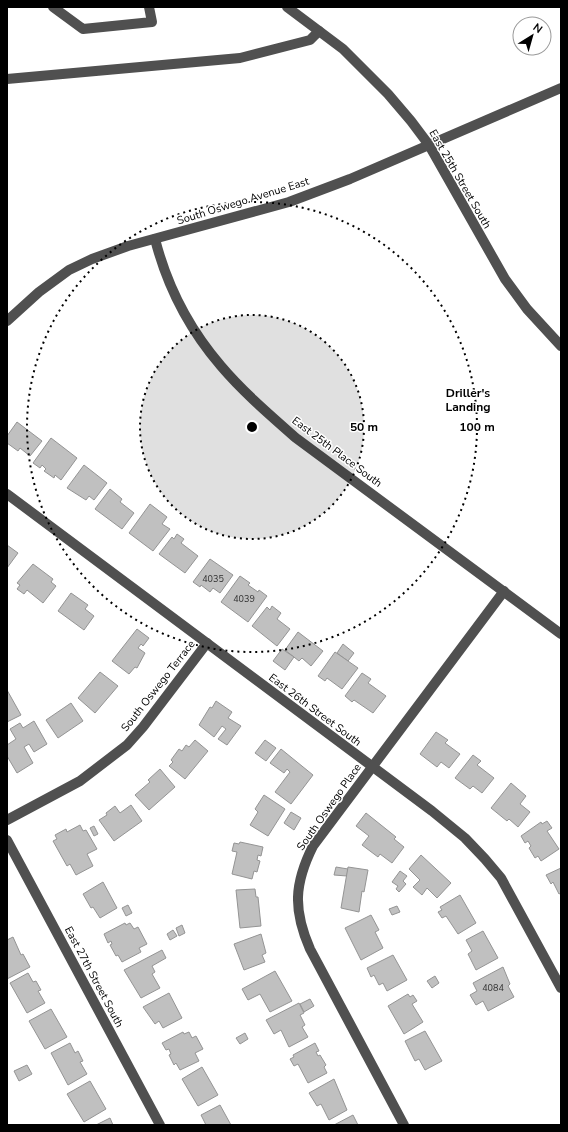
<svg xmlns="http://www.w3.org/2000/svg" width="568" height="1132" viewBox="0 0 568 1132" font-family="'Nunito Sans',sans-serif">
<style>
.building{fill:#c0c0c0;stroke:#949494}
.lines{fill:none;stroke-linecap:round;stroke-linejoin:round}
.minor{stroke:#505050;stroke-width:10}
.ring{fill:none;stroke:#000;stroke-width:2;stroke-dasharray:2 4}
.labels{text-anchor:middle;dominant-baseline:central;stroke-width:3;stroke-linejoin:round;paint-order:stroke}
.number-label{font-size:9px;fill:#303030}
.street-label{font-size:11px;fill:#000;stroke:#fff}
.neighbourhood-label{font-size:12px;font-weight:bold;fill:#000;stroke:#fff}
.centre{fill:#000;stroke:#fff;stroke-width:2}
.ring-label{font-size:12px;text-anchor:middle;font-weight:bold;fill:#000;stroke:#fff;stroke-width:3;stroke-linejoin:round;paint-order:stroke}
</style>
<rect width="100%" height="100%" fill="#fff"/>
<g class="building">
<polygon points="17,422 42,441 30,456 20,448 18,451 7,443 7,436"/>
<polygon points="51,438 77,458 61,480 55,475 54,478 44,471 46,469 42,465 40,468 33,463"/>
<polygon points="84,465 107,483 94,500 89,496 86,500 67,488"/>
<polygon points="110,489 122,499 120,502 134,513 122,529 95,509"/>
<polygon points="150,504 167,517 162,524 170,529 153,551 129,533"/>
<polygon points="177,534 184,539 181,543 198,556 185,573 159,554 172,537 174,539"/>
<polygon points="7,545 18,553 7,568"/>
<polygon points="210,559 233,575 220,593 213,588 210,592 201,585 200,587 193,582"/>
<polygon points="33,564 53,579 51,582 56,586 43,603 27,590 24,594 17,589 20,585 17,583"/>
<polygon points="240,576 250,583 248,585 258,592 259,590 267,596 248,622 221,602"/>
<polygon points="71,593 88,605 85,609 94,616 84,630 58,611"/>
<polygon points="272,606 281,613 277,619 290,629 277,646 252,626 267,607 270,610"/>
<polygon points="137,629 149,638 143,646 141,644 138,648 145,653 137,668 135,667 129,674 112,661"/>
<polygon points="298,632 323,651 311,666 302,658 299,661 285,650"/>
<polygon points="343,644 354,653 348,661 337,653"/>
<polygon points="282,649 294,657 285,670 273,661"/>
<polygon points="335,652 358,668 342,689 327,678 325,681 318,676"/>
<polygon points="100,672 118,686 95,713 78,698"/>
<polygon points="362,673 371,679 368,683 386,696 373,713 354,700 352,702 345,696"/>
<polygon points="7,690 21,715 7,722"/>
<polygon points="216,701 232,712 228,718 241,726 227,745 218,739 226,729 222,726 214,737 199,725 210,707 212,708"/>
<polygon points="71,703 83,721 58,738 46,720"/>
<polygon points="34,721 47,744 34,752 29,744 24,747 33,763 17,773 7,756 7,745 16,739 10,729 20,723 23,728"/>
<polygon points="436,732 448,740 445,743 460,754 449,768 441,762 437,767 420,754"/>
<polygon points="195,740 208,751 185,779 169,766 173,762 171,760 179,749 182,751 186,745 189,747"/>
<polygon points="265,740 276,748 266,761 255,753"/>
<polygon points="281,749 313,775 291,804 275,792 290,772 287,769 284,773 270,763"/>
<polygon points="473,755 481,761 477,765 494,778 482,793 473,786 470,789 455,778"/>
<polygon points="160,769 175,787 149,810 135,795 150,782 148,780"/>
<polygon points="511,783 526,796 520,804 530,812 518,827 509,819 507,821 491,808"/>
<polygon points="264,795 285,809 268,836 250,825 258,812 255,809"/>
<polygon points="131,805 142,821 114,841 99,820 107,815 106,813 115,806 120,813"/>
<polygon points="291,812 301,818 294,830 284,823"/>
<polygon points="366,813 396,837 394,839 404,847 392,863 380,854 378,857 362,845 369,836 356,826"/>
<polygon points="547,821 552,828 547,831 559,849 541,861 538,856 535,858 529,848 531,846 528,841 525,843 521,836 541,822 542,824"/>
<polygon points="80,825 83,831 86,830 97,849 87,854 93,866 76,875 70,864 67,866 53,841 57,839 55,835 66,829 67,832"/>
<polygon points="94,826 98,834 94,836 90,828"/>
<polygon points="240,842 263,847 261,856 258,855 257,860 260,861 257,872 254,871 252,879 232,874 237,852 232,851 234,843 239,844"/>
<polygon points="421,855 451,883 437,898 427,888 422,895 413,887 420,880 409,869"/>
<polygon points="336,867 348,869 347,876 334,875"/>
<polygon points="348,867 368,870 364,892 362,891 359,912 341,908"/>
<polygon points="561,868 561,893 559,894 553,882 551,884 546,875"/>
<polygon points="400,871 407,876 403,881 406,884 399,892 396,889 398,886 392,882"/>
<polygon points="103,882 117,908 100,918 93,907 91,908 83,894"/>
<polygon points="255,889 256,897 258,897 261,926 240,928 236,890"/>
<polygon points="460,895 476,923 458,934 446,916 442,918 438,912 442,910 440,907"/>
<polygon points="128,905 132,913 126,916 122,908"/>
<polygon points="397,906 400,912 392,915 389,909"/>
<polygon points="371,915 379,930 375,932 383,948 361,960 345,928"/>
<polygon points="125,923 126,925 130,923 134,929 138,927 147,944 139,948 141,952 122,962 118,955 116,956 110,945 112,944 111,941 108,943 104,934"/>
<polygon points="182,925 185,933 179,936 176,928"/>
<polygon points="173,930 177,936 170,940 167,934"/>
<polygon points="483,931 498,958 476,970 468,954 472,951 466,940"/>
<polygon points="261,934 266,953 262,955 265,962 244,970 234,944"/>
<polygon points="13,937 21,955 23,954 30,967 7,979 7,940"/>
<polygon points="162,950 166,958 152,966 155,972 152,974 160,988 141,998 124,970"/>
<polygon points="393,955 407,980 387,991 383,983 379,985 374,975 371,977 367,968"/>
<polygon points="503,967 510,984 508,986 514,997 488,1011 483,1001 476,1005 470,995 477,991 473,983"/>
<polygon points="275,971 292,1001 270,1012 260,994 248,1000 242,989"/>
<polygon points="28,973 33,982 36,981 41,990 38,991 45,1003 27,1013 10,983"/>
<polygon points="435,976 439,983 432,988 427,981"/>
<polygon points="169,993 182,1018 163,1028 159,1021 155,1024 143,1007"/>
<polygon points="408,994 410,997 413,995 417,1001 412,1004 423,1022 404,1034 388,1006"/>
<polygon points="310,999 314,1006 304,1012 300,1004"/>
<polygon points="299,1003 304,1013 300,1015 305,1025 302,1027 308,1037 289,1047 281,1030 274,1034 266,1020"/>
<polygon points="51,1009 67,1037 45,1049 29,1021"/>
<polygon points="425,1031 442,1061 425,1070 419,1059 415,1061 405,1041"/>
<polygon points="183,1032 184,1034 189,1032 192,1038 196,1036 203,1049 195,1053 199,1061 180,1070 176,1063 174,1065 169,1055 171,1054 169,1049 166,1050 162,1043"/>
<polygon points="245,1033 248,1039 240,1044 236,1038"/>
<polygon points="70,1043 75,1053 78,1051 83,1061 80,1062 87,1074 68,1085 51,1053"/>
<polygon points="315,1043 319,1051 316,1052 318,1056 320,1055 326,1065 324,1067 327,1073 308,1083 298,1064 294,1066 290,1059 294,1057 293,1055"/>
<polygon points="27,1065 32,1074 19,1081 14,1071"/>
<polygon points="202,1067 218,1095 198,1106 182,1079"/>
<polygon points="334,1079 347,1110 329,1120 321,1104 317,1106 309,1093"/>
<polygon points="90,1081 106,1109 84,1122 67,1094"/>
<polygon points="220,1105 231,1125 206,1125 201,1115"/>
<polygon points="353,1115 358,1125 334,1125"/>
<polygon points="110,1118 113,1125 96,1125"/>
</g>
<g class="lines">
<g class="minor">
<polyline points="53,7 83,29 152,22 149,7"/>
<polyline points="287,7 343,49 388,94 411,121 429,145 505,279 527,309 561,346"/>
<polyline points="7,79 240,58 310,40 319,31"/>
<path d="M155,239C167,286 190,330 221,366C243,392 270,415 296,438L561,634"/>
<polyline points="7,321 39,292 69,270 92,259 128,246 289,202 350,179 561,88"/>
<polyline points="7,494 432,811 465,838 485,859 501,878 561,988"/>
<polyline points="7,820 80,781 127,745 143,727 207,643"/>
<polyline points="7,840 160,1125"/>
<path d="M404,1125L310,949C293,910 294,884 313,846L504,591"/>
</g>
</g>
<circle cx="252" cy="427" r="112" fill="#000" fill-opacity=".12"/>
<g class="ring">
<circle cx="252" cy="427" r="112"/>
<circle cx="252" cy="427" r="225"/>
</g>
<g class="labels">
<g class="number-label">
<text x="213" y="579">4035</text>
<text x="244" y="599">4039</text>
<text x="493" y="988">4084</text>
</g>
<g class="street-label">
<text transform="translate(460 179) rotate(60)">East 25th Street South</text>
<text transform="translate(243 201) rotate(-17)">South Oswego Avenue East</text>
<text transform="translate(337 452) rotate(37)">East 25th Place South</text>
<text transform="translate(158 686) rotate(-52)">South Oswego Terrace</text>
<text transform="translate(315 710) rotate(37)">East 26th Street South</text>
<text transform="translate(329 807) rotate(-55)">South Oswego Place</text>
<text transform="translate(94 977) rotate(62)">East 27th Street South</text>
</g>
<g class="neighbourhood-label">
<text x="468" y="393">Driller's<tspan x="468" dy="14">Landing</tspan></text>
</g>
</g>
<circle cx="252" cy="427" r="6" class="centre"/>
<g class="ring-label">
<text x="364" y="431">50 m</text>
<text x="477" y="431">100 m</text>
</g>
<rect width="568" height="1132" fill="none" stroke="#000000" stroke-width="16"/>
<g transform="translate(532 36) rotate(37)"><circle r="19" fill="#ffffff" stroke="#999999"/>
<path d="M0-3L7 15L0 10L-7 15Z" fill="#000000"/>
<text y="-6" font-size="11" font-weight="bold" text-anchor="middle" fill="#000000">N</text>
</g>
</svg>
